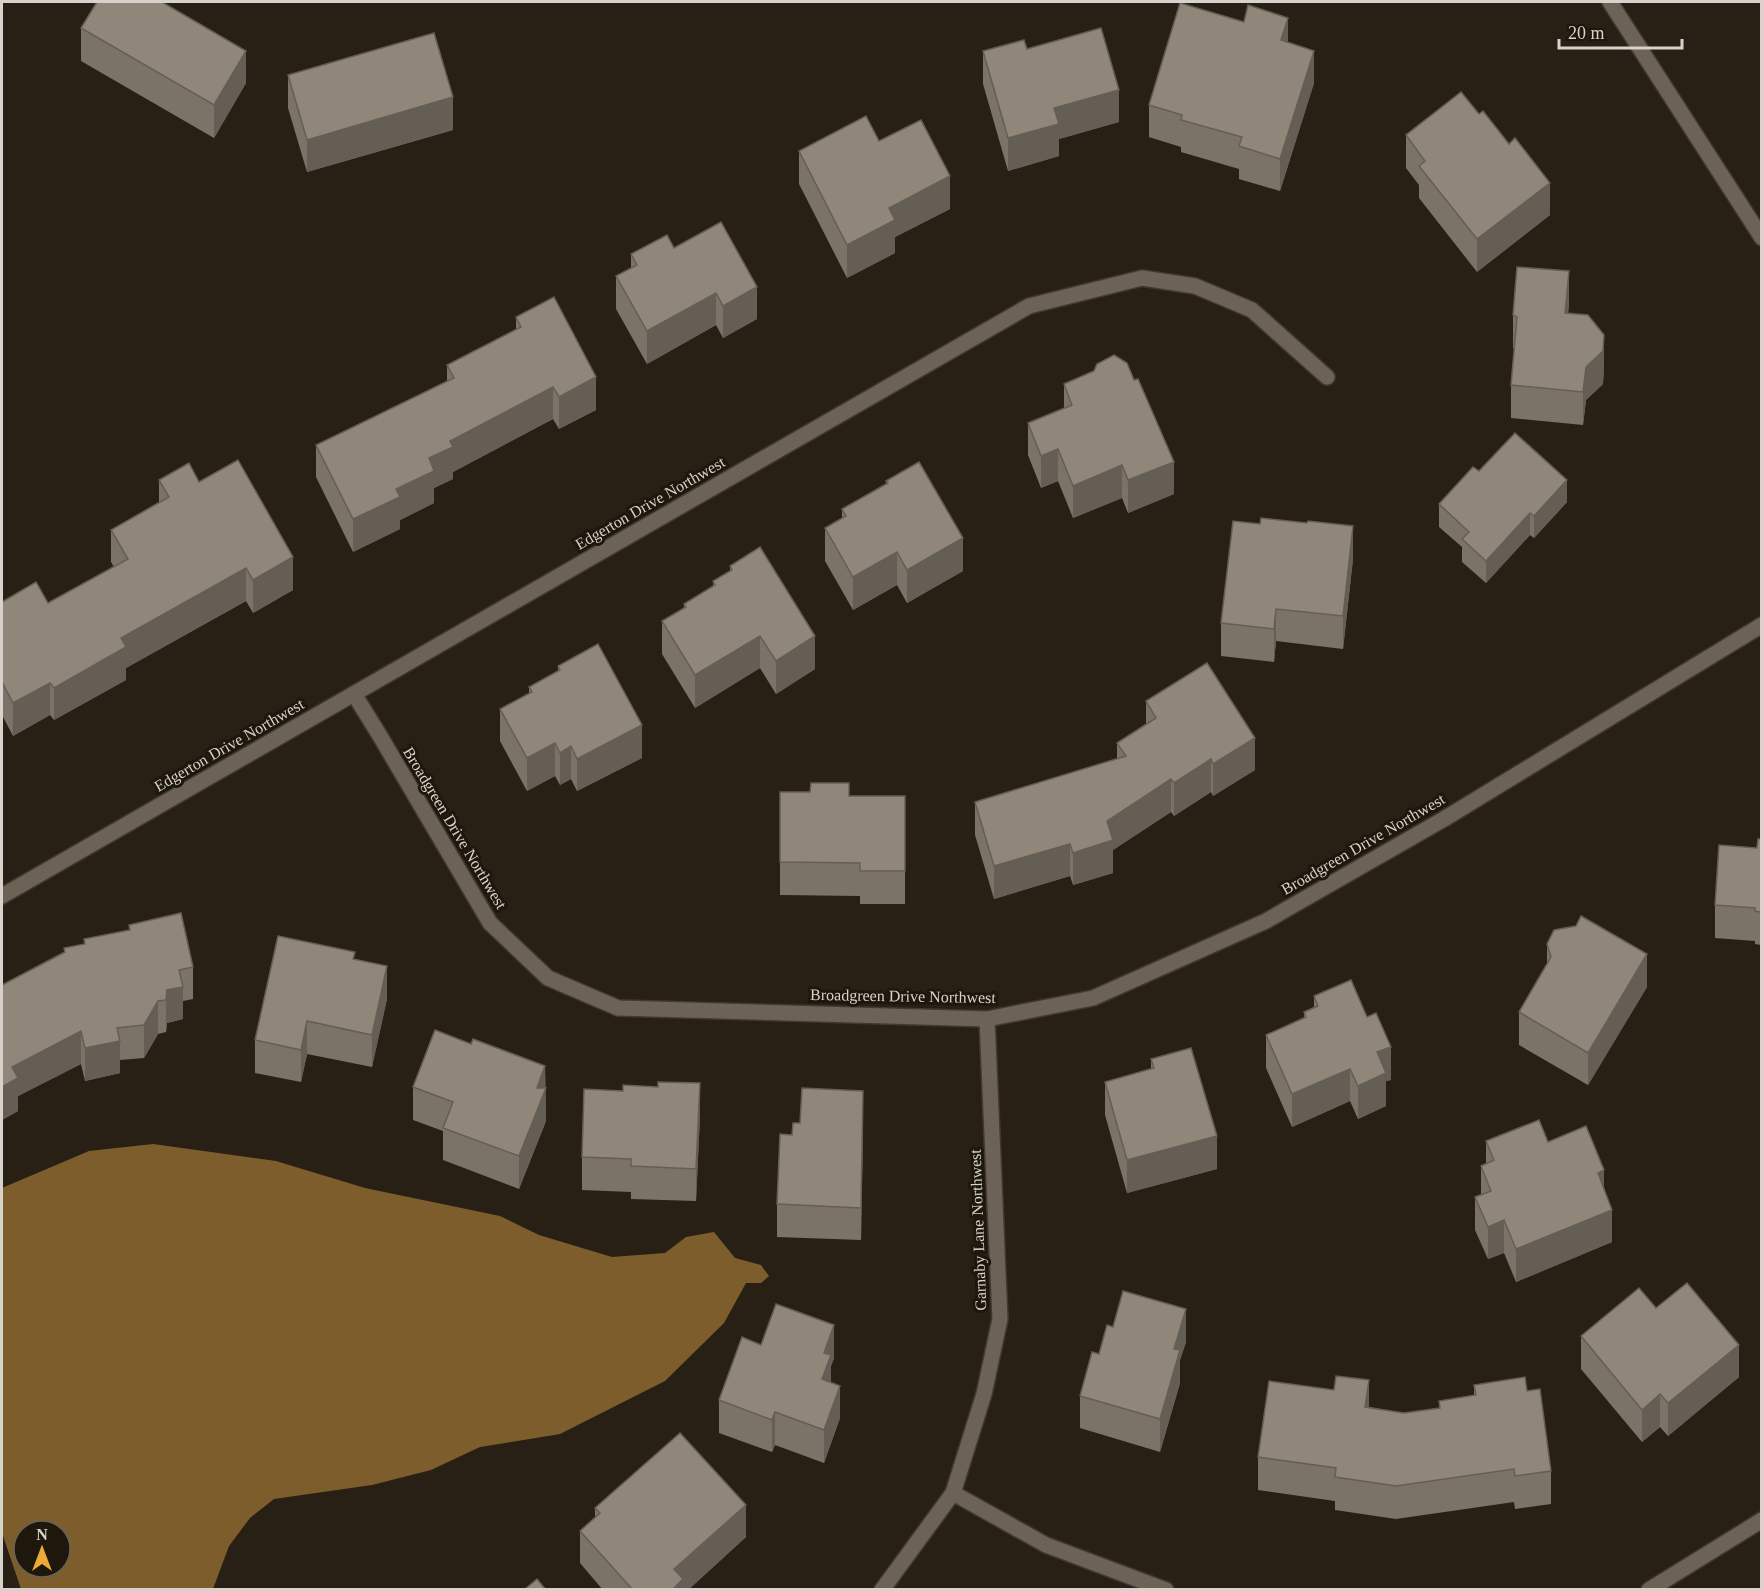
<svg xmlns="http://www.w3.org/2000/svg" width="1763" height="1591" viewBox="0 0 1763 1591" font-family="Georgia,serif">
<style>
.water{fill:#7d5d2b;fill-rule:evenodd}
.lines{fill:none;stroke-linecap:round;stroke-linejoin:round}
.minor-casing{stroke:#413a32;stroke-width:18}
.tertiary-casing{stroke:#413a32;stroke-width:18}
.minor{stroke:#6c6356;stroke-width:15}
.tertiary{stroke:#6c6356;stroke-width:15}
.wall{fill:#7c7368}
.shaded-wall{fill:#655e55}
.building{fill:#908679;stroke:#655e55;stroke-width:1.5}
.labels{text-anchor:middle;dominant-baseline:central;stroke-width:6;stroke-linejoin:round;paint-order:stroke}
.street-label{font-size:16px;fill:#d7d2cb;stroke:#1e170c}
</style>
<rect width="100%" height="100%" fill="#282015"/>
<path class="water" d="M153,1144L276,1161L365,1188L500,1216L539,1235L612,1257L665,1253L686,1237L714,1232L735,1258L761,1265L769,1276L761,1283H746L724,1323L665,1381L560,1434L480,1447L431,1470L372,1485L274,1499L250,1518L229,1546L213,1589H21L2,1533V1188L89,1151ZM24,1531H60V1567H24Z"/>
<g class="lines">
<defs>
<g id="minor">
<polyline points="354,694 380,736 490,923 548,978 618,1008 987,1019 1093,998 1266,921 1444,819 1762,625"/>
<polyline points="2,896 1029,306 1142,278 1195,286 1252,310 1327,377"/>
<polyline points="953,1493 1046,1545 1166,1590"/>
<polyline points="882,1590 953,1493 984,1394 1000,1319 987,1019"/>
<polyline points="1649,1590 1762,1520"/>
</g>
<polyline id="tertiary" points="1610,2 1762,238"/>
</defs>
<use href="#minor" class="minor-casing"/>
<use href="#tertiary" class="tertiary-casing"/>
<use href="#minor" class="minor"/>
<use href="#tertiary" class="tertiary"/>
</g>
<g class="wall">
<polygon points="81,28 246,83 214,138 81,61"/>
<polygon points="1288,42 1314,83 1280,191 1239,179 1239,169 1181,152 1181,147 1149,137 1149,105"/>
<polygon points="1027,49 1119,122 1059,139 1059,156 1008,171 983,84 983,51"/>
<polygon points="288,75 453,130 307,172 288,108"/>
<polygon points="1406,135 1550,215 1477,272 1419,198 1419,185 1406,168"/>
<polygon points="879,141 950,209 895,237 895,253 847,278 799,184 799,151"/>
<polygon points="674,248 757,319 723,338 716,325 647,364 616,309 616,276 631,268 631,254"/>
<polygon points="1569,304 1568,313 1604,367 1603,384 1586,400 1583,425 1511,418 1511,385 1514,349 1513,348 1513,315"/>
<polygon points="516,317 596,410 559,429 553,419 453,472 453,479 434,488 434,503 400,520 400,529 353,552 316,477 316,445 447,382 447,365 516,330"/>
<polygon points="1064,384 1174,494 1128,513 1122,498 1073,518 1058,481 1041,488 1028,455 1028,423 1064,408"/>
<polygon points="1479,471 1567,502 1534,538 1530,535 1486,583 1462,562 1462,547 1439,527 1439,504"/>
<polygon points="159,480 199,482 293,590 253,613 246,601 126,668 126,680 54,720 50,715 13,736 2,715 2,602 48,603 114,567 111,562 111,530 159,502"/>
<polygon points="886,481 963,571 907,603 897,585 853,610 825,561 825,528 842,518 842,509 886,484"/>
<polygon points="1353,559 1343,649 1276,641 1274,662 1221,656 1221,623"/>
<polygon points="730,566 815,669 776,694 760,668 695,708 662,654 662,621 684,608 684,604 713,586 713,581 730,571"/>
<polygon points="558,666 642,758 577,791 571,779 560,785 555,776 527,791 500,741 500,709 529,694 529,687 558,671"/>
<polygon points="1146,701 1255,770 1213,796 1211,792 1174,816 1171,812 1113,850 1113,873 1073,885 1070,876 994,899 975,835 975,802 1117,759 1117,743 1146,724"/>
<polygon points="780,792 849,796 905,796 905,904 860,904 860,896 780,895"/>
<polygon points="1761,839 1761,945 1755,944 1755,941 1715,938 1715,905 1757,848"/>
<polygon points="129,925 193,967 193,999 183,1001 183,1019 167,1023 166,1032 158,1034 144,1058 120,1060 120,1073 85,1081 81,1064 18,1096 18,1111 2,1120 2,985 64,952 64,948 84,944 84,939 129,930"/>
<polygon points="1547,944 1647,987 1588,1085 1519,1045 1519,1012 1547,964"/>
<polygon points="355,960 387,999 372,1067 307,1054 301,1082 255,1073 255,1040"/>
<polygon points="1314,996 1391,1080 1386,1081 1386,1106 1358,1119 1350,1101 1292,1127 1266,1068 1266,1035 1304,1018 1304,1012 1314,1007"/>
<polygon points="471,1044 545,1066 546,1121 519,1189 443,1160 443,1131 413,1120 413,1087"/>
<polygon points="1151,1059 1217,1169 1127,1193 1105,1115 1105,1082 1151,1069"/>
<polygon points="700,1116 696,1201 631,1199 631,1192 582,1190 582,1157"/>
<polygon points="800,1123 863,1123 861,1240 777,1237 777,1204 792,1135"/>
<polygon points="1486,1141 1548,1142 1604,1190 1612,1242 1516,1282 1504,1253 1488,1259 1475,1230 1475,1197 1481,1195 1481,1166 1486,1164"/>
<polygon points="1113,1327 1186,1342 1180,1360 1180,1383 1160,1452 1080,1428 1080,1396 1099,1354"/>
<polygon points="1581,1336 1739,1377 1668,1436 1660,1427 1642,1442 1581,1369"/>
<polygon points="761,1345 834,1358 831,1366 831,1383 840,1418 824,1463 775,1445 772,1452 719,1433 719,1400"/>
<polygon points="1474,1385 1527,1391 1551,1471 1551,1504 1515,1509 1514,1502 1396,1519 1335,1510 1335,1501 1258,1490 1258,1457 1369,1407 1404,1413 1439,1408 1439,1401 1474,1395"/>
<polygon points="595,1508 746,1537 688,1590 603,1590 580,1563 580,1531 595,1517"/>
</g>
<g class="shaded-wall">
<polygon points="1288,18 1288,50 1281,40"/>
<polygon points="246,51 246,83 214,138 214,105"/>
<polygon points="1314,51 1314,83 1280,191 1280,159"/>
<polygon points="1119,90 1119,122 1059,139 1059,156 1008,171 1008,138 1054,108"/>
<polygon points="453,97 453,130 307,172 307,140"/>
<polygon points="950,176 950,209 895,237 895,253 847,278 847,245 889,208"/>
<polygon points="1550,183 1550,215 1477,272 1477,239"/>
<polygon points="1569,271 1569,304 1565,346 1565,313"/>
<polygon points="757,287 757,319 723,338 723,306"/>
<polygon points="716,293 716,325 647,364 647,331"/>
<polygon points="1604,335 1604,367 1603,384 1586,400 1583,425 1583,392 1586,367"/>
<polygon points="596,377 596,410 559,429 559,397"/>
<polygon points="553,387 553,419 453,472 453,479 434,488 434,503 400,520 400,529 353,552 353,519 396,489 429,458 450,441"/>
<polygon points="1058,449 1058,481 1041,488 1041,456"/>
<polygon points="1174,462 1174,494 1128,513 1128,480"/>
<polygon points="1122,465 1122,498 1073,518 1073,486"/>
<polygon points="1567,480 1567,502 1534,538 1534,516"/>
<polygon points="1530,513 1530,535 1486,583 1486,561"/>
<polygon points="1353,526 1353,559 1343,649 1343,616"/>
<polygon points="963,538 963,571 907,603 907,570"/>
<polygon points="897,552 897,585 853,610 853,577"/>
<polygon points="293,557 293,590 253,613 253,580"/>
<polygon points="246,568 246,601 126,668 126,680 54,720 54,688 121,638"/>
<polygon points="1276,609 1276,641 1274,662 1274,629"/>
<polygon points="760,636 760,668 695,708 695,675"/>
<polygon points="815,636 815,669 776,694 776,661"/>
<polygon points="50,683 50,715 13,736 13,703"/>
<polygon points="642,725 642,758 577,791 577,759"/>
<polygon points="1255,738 1255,770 1213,796 1213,764"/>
<polygon points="555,743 555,776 527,791 527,758"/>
<polygon points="571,746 571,779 560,785 560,753"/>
<polygon points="1211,759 1211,792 1174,816 1174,783"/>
<polygon points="1171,779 1171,812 1113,850 1113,873 1073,885 1073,853 1107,821"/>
<polygon points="1070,844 1070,876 994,899 994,866"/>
<polygon points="1647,954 1647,987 1588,1085 1588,1053"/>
<polygon points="387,966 387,999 372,1067 372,1035"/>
<polygon points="183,987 183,1019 167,1023 166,1032 166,1000 167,990"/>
<polygon points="158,1001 158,1034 144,1058 144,1025"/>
<polygon points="307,1021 307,1054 301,1082 301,1050"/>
<polygon points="81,1031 81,1064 18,1096 18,1111 2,1120 2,1087 12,1067"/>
<polygon points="120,1041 120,1073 85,1081 85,1048"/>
<polygon points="1391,1047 1391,1080 1386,1081 1386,1106 1358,1119 1358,1086 1377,1052"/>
<polygon points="545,1066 546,1121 519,1189 519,1156 537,1088"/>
<polygon points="1350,1069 1350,1101 1292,1127 1292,1094"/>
<polygon points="700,1083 700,1116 696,1201 696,1169"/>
<polygon points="863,1091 863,1123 861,1240 861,1208"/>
<polygon points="1217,1136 1217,1169 1127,1193 1127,1160"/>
<polygon points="1604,1170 1604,1203 1598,1173"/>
<polygon points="1612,1210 1612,1242 1516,1282 1516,1249"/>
<polygon points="1504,1220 1504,1253 1488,1259 1488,1227"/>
<polygon points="1186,1309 1186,1342 1180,1360 1180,1383 1160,1452 1160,1419 1174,1349"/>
<polygon points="834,1325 834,1358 831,1366 831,1388 822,1379 824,1353"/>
<polygon points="1739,1345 1739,1377 1668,1436 1668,1403"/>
<polygon points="1369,1380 1369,1413 1365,1407"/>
<polygon points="840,1386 840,1418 824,1463 824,1430"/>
<polygon points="1660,1394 1660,1427 1642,1442 1642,1410"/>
<polygon points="775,1412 775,1445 772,1452 772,1420"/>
<polygon points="746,1505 746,1537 688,1590 672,1590 674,1569"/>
</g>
<g class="building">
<polygon points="97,2 162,2 246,51 214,105 81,28"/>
<polygon points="1180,3 1244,22 1248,5 1288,18 1281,40 1314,51 1280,159 1239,146 1242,137 1181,120 1182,115 1149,105"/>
<polygon points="1101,28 1119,90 1054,108 1059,124 1008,138 983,51 1024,40 1027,49"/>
<polygon points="434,33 453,97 307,140 288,75"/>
<polygon points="1461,92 1479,114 1483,111 1509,144 1515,138 1550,183 1477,239 1419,166 1425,161 1406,135"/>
<polygon points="866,116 879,141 921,120 950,176 889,208 895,220 847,245 799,151"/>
<polygon points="721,222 757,287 723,306 716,293 647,331 616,276 637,265 631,254 667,235 674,248"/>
<polygon points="1517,267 1569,271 1565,313 1588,315 1604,335 1603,351 1586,367 1583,392 1511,385 1517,317 1513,315"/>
<polygon points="554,297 596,377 559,397 553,387 450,441 453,447 429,458 434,471 396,489 400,497 353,519 316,445 454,378 447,365 521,327 516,317"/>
<polygon points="1114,355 1127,363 1134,380 1138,379 1174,462 1128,480 1122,465 1073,486 1058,449 1041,456 1028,423 1072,405 1064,384 1094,371 1097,364"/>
<polygon points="1515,433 1567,480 1534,516 1530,513 1486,561 1462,539 1469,532 1439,504 1473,467 1479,471"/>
<polygon points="238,460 293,557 253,580 246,568 121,638 126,647 54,688 50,683 13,703 2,682 2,602 36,582 48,603 128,559 111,530 169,497 159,480 189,463 199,482"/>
<polygon points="919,462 963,538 907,570 897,552 853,577 825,528 846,516 842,509 888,483 886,481"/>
<polygon points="1261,518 1307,523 1308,521 1353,526 1343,616 1276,609 1274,629 1221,623 1233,521 1260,524"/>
<polygon points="760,547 815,636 776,661 760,636 695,675 662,621 686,607 684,604 715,585 713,581 732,570 730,566"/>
<polygon points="598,644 642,725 577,759 571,746 560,753 555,743 527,758 500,709 532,692 529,687 560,670 558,666"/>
<polygon points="1207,663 1255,738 1213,764 1211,759 1174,783 1171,779 1107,821 1113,840 1073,853 1070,844 994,866 975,802 1126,756 1117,743 1156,718 1146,701"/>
<polygon points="811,783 849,783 849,796 905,796 905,871 860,871 860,863 780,862 780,792 810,792"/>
<polygon points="1758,839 1761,839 1761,912 1755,911 1755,908 1715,905 1719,845 1757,848"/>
<polygon points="181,913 193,967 179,970 183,987 167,990 166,1000 158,1001 144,1025 117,1028 120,1041 85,1048 81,1031 12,1067 18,1078 2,1087 2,985 65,952 64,948 85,944 84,939 130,930 129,925"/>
<polygon points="1581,916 1647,954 1588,1053 1519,1012 1551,957 1547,944 1554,930 1576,926"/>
<polygon points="278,936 355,952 353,959 387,966 372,1035 307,1021 301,1050 255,1040"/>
<polygon points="1351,980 1367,1017 1376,1013 1391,1047 1377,1052 1386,1073 1358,1086 1350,1069 1292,1094 1266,1035 1306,1017 1304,1012 1318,1006 1314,996"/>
<polygon points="435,1030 471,1044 473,1039 545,1066 537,1088 546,1088 519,1156 443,1128 453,1102 413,1087"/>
<polygon points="1191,1048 1217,1136 1127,1160 1105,1082 1154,1068 1151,1059"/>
<polygon points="658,1082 700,1083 696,1169 631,1166 631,1159 582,1157 584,1089 623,1091 623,1085 658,1087"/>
<polygon points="802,1088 863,1091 861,1208 777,1204 780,1134 792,1135 793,1123 800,1123"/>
<polygon points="1539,1120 1548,1142 1586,1126 1604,1170 1598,1173 1612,1210 1516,1249 1504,1220 1488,1227 1475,1197 1491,1191 1481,1166 1494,1160 1486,1141"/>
<polygon points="1687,1283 1739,1345 1668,1403 1660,1394 1642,1410 1581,1336 1639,1288 1656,1308"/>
<polygon points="1123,1291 1186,1309 1174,1349 1180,1350 1160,1419 1080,1396 1092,1352 1099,1354 1107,1325 1113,1327"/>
<polygon points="776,1304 834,1325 824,1353 831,1355 822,1379 840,1386 824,1430 775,1412 772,1420 719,1400 742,1337 761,1345"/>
<polygon points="1336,1376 1369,1380 1365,1407 1404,1413 1440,1408 1439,1401 1476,1395 1474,1385 1525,1377 1527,1391 1540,1389 1551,1471 1515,1476 1514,1469 1396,1486 1335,1477 1336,1468 1258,1457 1269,1381 1334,1390"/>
<polygon points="680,1433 746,1505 674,1569 683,1579 672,1590 633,1590 580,1531 600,1513 595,1508"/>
<polygon points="537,1579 546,1590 524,1590"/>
</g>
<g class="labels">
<g class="street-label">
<text transform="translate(650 503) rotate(-30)">Edgerton Drive Northwest</text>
<text transform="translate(229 745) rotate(-30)">Edgerton Drive Northwest</text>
<text transform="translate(455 828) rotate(59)">Broadgreen Drive Northwest</text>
<text transform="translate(1363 844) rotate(-30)">Broadgreen Drive Northwest</text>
<text transform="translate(903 996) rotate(1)">Broadgreen Drive Northwest</text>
<text transform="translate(978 1230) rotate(-92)">Garnaby Lane Northwest</text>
</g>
</g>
<rect width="1763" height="1591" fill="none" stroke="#d7d2cb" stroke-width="6"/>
<g transform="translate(42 1549)"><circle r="28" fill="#1e170c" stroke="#686258" stroke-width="1.5"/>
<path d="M0-4.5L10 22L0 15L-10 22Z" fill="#eca93a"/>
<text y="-9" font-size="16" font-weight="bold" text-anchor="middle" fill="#d7d2cb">N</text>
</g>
<path d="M1559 39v9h123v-9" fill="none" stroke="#d7d2cb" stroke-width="3"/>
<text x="1568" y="39" font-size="18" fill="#d7d2cb" stroke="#1e170c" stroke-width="4.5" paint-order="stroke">20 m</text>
</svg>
